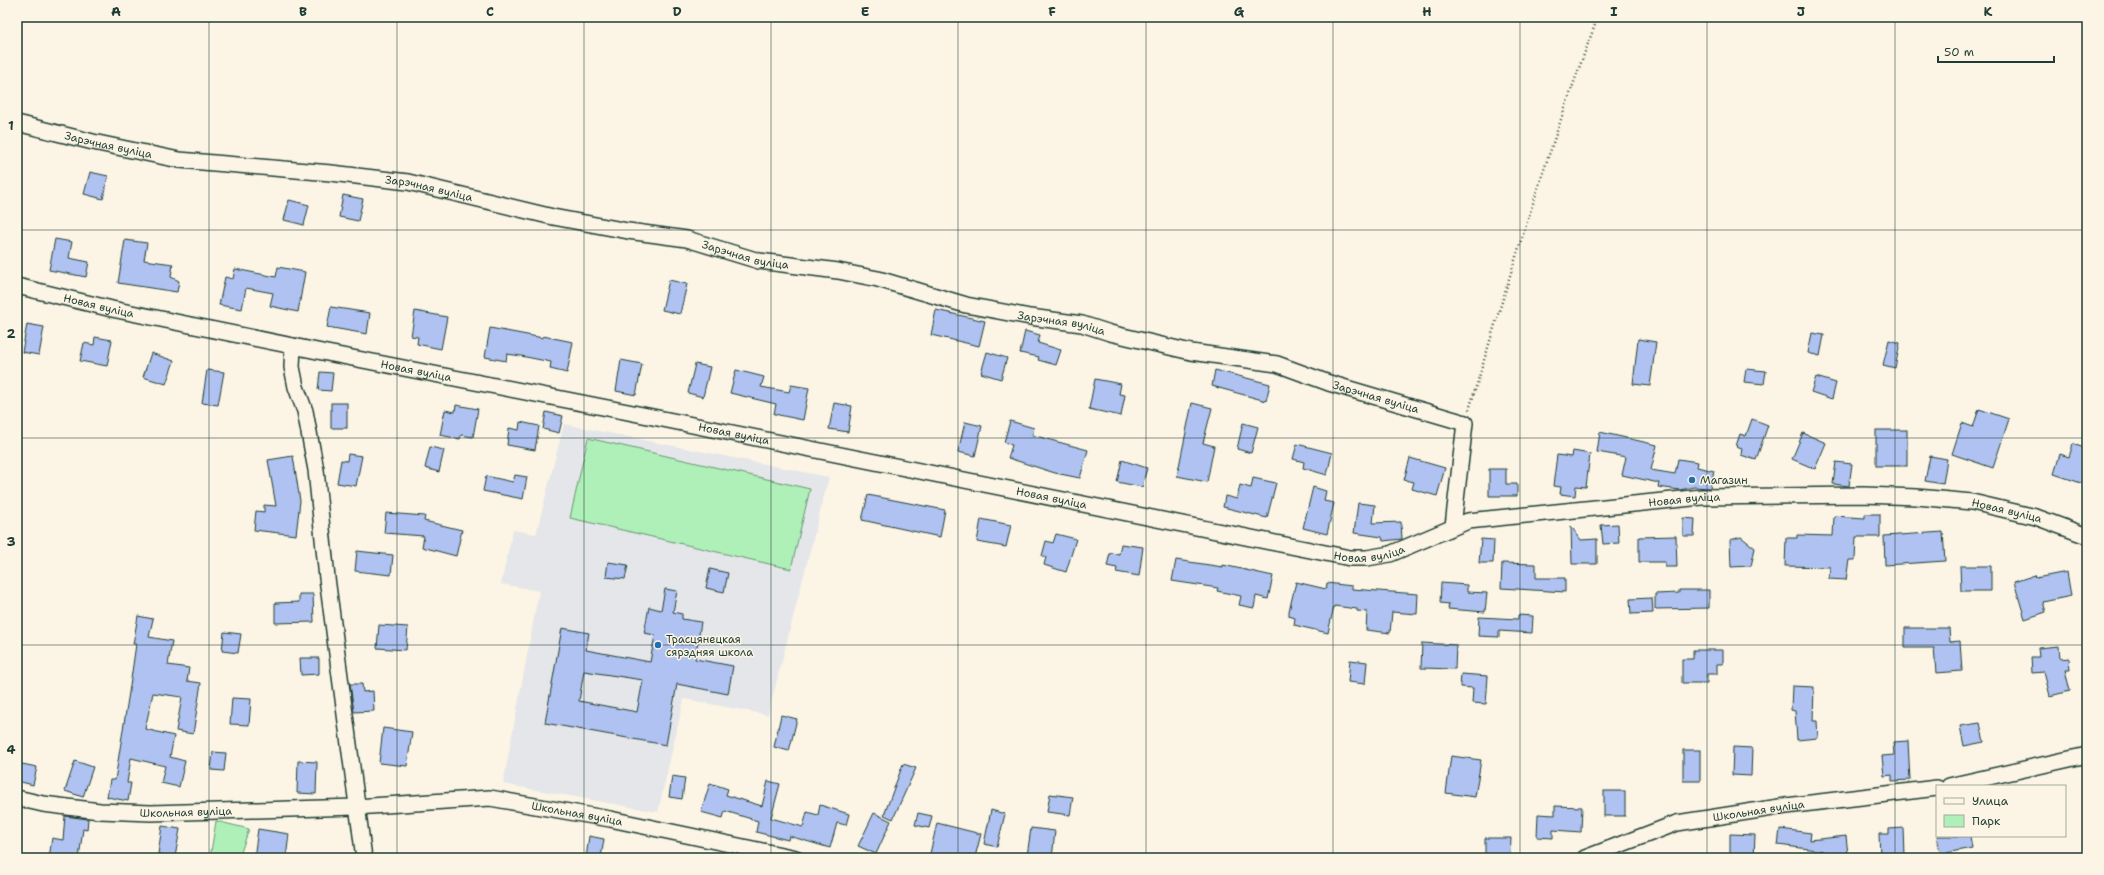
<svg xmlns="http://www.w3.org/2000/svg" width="2104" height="875" viewBox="0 0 2104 875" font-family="'Shantell Sans',sans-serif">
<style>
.built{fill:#e5e6e9}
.green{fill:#aff0b8;stroke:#679676}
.building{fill:#afc2f1;stroke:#1f3d34;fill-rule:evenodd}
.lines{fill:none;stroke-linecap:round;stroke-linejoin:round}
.street-casing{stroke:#1f3d34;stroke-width:18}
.path{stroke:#1f3d34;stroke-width:2.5;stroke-dasharray:1 3;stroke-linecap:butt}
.street{stroke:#fcf5e5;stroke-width:15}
.grid{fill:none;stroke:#1f3d34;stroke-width:1;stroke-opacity:0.55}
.poi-dot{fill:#1f6fb2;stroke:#fcf5e5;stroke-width:1.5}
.labels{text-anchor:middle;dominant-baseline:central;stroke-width:3;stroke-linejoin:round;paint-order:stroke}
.street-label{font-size:11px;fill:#1f3d34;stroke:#fcf5e5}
.poi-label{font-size:11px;fill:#1f3d34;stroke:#fcf5e5;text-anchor:start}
.neatline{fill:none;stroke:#1f3d34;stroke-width:1.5}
.grid-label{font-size:13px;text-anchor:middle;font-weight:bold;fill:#1f3d34}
</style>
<rect width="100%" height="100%" fill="#fcf5e5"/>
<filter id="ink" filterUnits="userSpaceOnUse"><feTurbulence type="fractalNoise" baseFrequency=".025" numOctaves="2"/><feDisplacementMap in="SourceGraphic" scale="8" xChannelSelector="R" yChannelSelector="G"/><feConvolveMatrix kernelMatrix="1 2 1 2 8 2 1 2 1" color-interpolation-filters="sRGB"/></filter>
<g filter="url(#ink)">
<polygon class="built" points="564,424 829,477 768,715 684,699 658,812 503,784 539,591 501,584 513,530 536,534"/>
<g class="green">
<polygon points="588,438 810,489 791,569 570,518"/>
<polygon points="216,821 249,829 239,858 210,858"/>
</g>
<g class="building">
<polygon points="90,172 108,176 103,199 84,194"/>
<polygon points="343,195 363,199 358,221 339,217"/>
<polygon points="289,200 309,205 304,225 284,220"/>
<polygon points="55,239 72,242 69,258 89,262 86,277 49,270"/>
<polygon points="125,240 147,243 144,260 173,264 171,277 179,281 177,292 118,283"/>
<polygon points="278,267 305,272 298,312 270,306 273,293 246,288 242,309 219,305 225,277 233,279 235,269 276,277"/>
<polygon points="669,280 687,284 680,314 662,310"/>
<polygon points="331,307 370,313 367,334 327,327"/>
<polygon points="936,310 985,321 979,346 931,335"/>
<polygon points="415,311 447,317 441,349 417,344 418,337 411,336"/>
<polygon points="27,324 44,327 39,355 22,352"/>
<polygon points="490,328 543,338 543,336 573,342 567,373 550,369 551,362 521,356 507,354 506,361 485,357"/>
<polygon points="1025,331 1040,335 1038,343 1061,350 1056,365 1038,360 1039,357 1020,353"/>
<polygon points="1812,333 1824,335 1820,356 1808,353"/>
<polygon points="95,337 112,340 107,366 80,361 84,343 94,345"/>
<polygon points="1638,339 1656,342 1650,386 1633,384"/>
<polygon points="1889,340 1900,343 1895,368 1883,365"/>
<polygon points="987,352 1007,358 1001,379 981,373"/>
<polygon points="151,353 174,361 166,384 143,377"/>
<polygon points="621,360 642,364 636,395 616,391"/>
<polygon points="695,364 710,367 703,397 688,393"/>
<polygon points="1746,369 1766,371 1764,384 1744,382"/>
<polygon points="207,370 224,372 218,405 202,403"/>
<polygon points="736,370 764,377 761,387 789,392 791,385 809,388 803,420 774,414 776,404 730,393"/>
<polygon points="1215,370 1270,384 1266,401 1212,386"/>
<polygon points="320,372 333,373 331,391 318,390"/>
<polygon points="1816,377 1836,383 1832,399 1811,392"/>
<polygon points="1095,379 1121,384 1119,394 1125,395 1121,416 1089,409"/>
<rect x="331" y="403" width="16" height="25"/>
<polygon points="834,403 852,406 848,432 829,429"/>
<polygon points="1192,403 1212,408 1203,443 1214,446 1207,482 1177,476"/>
<polygon points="456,405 478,409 473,437 461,435 460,439 440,435 445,410 455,412"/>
<polygon points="1979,409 2009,419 1993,468 1952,454 1962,423 1973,427"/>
<polygon points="546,412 563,416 559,433 543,429"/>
<polygon points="1752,419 1768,425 1756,460 1741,455 1742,448 1736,446 1740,434 1746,436"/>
<polygon points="1010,421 1034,428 1032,435 1088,450 1080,478 1055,473 1008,458 1012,445 1004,442"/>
<polygon points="520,422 539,426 535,450 507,445 509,428 519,430"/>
<polygon points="965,422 982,426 975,456 958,452"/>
<polygon points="1243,423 1258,427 1251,453 1237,449"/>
<rect x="1876" y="430" width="31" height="36"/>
<polygon points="1600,432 1657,445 1651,470 1675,474 1678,459 1698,462 1697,467 1714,471 1710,488 1694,487 1680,490 1658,487 1659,483 1622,475 1626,457 1597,452"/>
<polygon points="1803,433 1826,443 1815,469 1792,459"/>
<polygon points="1297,444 1332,453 1327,475 1303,468 1304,462 1293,459"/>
<polygon points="2073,444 2087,449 2087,476 2084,484 2054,474 2060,454 2069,457"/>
<polygon points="430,447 444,450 439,472 425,468"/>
<polygon points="1573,451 1590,454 1586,487 1576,486 1575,496 1560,494 1561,487 1553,486 1557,455 1572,457"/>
<polygon points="348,454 362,456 356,486 337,483 341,460 347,461"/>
<polygon points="293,456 300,501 296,535 254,530 256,511 264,512 264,505 276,506 268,460"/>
<polygon points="1930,456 1947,459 1943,484 1925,481"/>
<polygon points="1410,458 1445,468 1437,496 1412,489 1414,482 1404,480"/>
<polygon points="1122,460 1147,468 1142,487 1117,482"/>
<polygon points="1836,462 1852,464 1849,486 1833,484"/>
<polygon points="1489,469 1506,469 1506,484 1517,484 1517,496 1489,496"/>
<polygon points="515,475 527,477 523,499 483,491 486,476 513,482"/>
<polygon points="1253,478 1276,483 1267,518 1223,507 1225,496 1237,499 1240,485 1251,488"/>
<polygon points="1313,487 1326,491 1324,501 1334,503 1327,534 1303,528"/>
<polygon points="868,495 945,510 940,537 862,520"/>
<polygon points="1358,503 1375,505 1373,523 1401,522 1402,539 1383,541 1382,537 1354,533"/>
<polygon points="386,513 425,516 424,521 462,530 456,556 422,547 424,536 384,533"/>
<polygon points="1865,514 1880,514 1880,537 1856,537 1855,560 1849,560 1846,580 1829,579 1830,567 1785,566 1786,538 1797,538 1797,535 1833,536 1834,516 1865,518"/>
<polygon points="1683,518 1695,519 1694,536 1683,536"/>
<polygon points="981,519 1011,525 1006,547 977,542"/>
<polygon points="1618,524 1619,543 1603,544 1601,525"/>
<polygon points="1571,526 1581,540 1597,539 1597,564 1572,564"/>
<polygon points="1943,532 1945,561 1885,565 1884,536"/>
<polygon points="1056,534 1076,539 1066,572 1044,565 1046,557 1042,556 1046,541 1053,543"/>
<polygon points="1676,536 1677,567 1665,567 1665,562 1639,562 1639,537"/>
<polygon points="1741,537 1755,548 1751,566 1731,567 1730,540"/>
<polygon points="1481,539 1494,540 1493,563 1479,563"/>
<polygon points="1121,544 1143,547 1139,576 1116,572 1117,568 1107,566 1110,553 1119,554"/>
<polygon points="357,551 393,555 391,575 355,571"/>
<polygon points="1176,560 1223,567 1223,565 1273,576 1268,599 1256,596 1254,608 1239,605 1241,596 1217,591 1218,588 1172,581"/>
<polygon points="608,562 628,565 625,579 606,577"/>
<polygon points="1502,563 1536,564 1536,578 1565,578 1565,592 1501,588"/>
<polygon points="1960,566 1991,566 1991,591 1961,591"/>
<polygon points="710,569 728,573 724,592 706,588"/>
<polygon points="2067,572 2071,596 2043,602 2046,612 2025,619 2014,582 2035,575 2036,578"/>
<polygon points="1296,582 1326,589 1327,583 1352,586 1352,589 1418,594 1417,614 1392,612 1390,633 1366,630 1367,612 1357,611 1357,609 1334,606 1328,633 1294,625 1295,618 1289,616 1289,611"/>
<polygon points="1441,583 1467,585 1467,592 1487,593 1485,612 1448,609 1449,604 1440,603"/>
<path d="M665,589L677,591L673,612L682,614V619L701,622L695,659L733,666L728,694L677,684L666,745L545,723L562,628L589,633L586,650L650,662L655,635L644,633L649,607L661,610ZM584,671L643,680L637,712L579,701Z"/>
<polygon points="1679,590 1709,590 1709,608 1655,609 1655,594 1679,593"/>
<polygon points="299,594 313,594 314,622 275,623 275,603 299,602"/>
<polygon points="1652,598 1653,613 1631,614 1630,599"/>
<polygon points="1518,615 1533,616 1532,633 1499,631 1499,637 1478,636 1479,617 1518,619"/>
<polygon points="138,616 153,619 149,637 172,641 168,665 189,668 187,681 201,683 193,734 176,731 182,697 153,693 145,729 174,736 170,757 185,761 179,787 161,783 165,766 131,758 127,783 131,783 128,801 107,797 110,780 115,780 130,686 136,644 133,644"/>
<polygon points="379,625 408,627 406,650 377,648"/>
<polygon points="1905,628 1949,628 1950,642 1960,641 1962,671 1936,673 1934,648 1905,648"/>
<polygon points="224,632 241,634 238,653 222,651"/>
<polygon points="1422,643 1456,645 1455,669 1421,668"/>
<polygon points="2059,646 2060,659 2069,658 2070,670 2065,670 2070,691 2050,696 2044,672 2032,673 2031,657 2039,657 2038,648"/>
<polygon points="1693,650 1723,650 1723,664 1717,664 1717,674 1707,674 1707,683 1682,683 1682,659 1693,659"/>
<polygon points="300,658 319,658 319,674 301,675"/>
<polygon points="1350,660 1367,662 1365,684 1348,682"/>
<polygon points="1461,674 1488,676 1486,704 1472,703 1473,688 1460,687"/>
<polygon points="350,684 362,684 363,692 373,691 374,711 354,712"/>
<polygon points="1792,686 1814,687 1813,721 1817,721 1818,738 1797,740 1795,711 1791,710"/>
<polygon points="232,698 251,699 249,725 230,724"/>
<polygon points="781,715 797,719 789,751 774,747"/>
<polygon points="1980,723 1984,742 1964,746 1960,726"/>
<polygon points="383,728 412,732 407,766 379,763"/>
<polygon points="1908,741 1910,780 1892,781 1892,775 1884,776 1882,756 1894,755 1893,742"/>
<polygon points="1733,747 1752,748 1751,776 1732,775"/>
<rect x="1683" y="750" width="17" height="31"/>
<polygon points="213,752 226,753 224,771 211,770"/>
<polygon points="1451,756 1481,760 1475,797 1446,793"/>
<polygon points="75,761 93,767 83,797 65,791"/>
<polygon points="298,761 317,762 316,794 297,793"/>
<polygon points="17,763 37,767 33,785 17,781"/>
<polygon points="903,764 916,768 893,819 884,815"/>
<polygon points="672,776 685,778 682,799 669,797"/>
<polygon points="768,781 780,784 771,818 803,827 807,812 818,815 820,805 849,814 846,825 837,823 830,848 789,836 788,840 756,832 758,821 725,811 723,818 701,812 710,783 728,789 726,795 762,806"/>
<rect x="1604" y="791" width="21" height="25"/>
<polygon points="1050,794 1073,797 1070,815 1047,812"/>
<polygon points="1555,806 1582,807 1581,832 1553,830 1553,838 1537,837 1538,814 1555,815"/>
<polygon points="991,810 1005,814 997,847 984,844"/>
<polygon points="874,813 891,821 876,854 858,846"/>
<polygon points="918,813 932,816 929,828 915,825"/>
<polygon points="65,816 88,819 87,830 83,829 79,858 49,858 52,838 63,840"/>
<polygon points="937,823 981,834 975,857 966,855 966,858 929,858"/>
<polygon points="162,826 180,829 175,857 158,854"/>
<polygon points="1031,828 1055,831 1052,858 1027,856"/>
<polygon points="1904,828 1905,856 1880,857 1879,834 1889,834 1889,829"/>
<polygon points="258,829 289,834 286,858 254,858"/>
<polygon points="1780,829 1811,833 1810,840 1846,836 1848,854 1824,856 1824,851 1778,845"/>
<polygon points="1730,834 1755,835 1754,858 1730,858"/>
<polygon points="589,836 604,839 601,858 586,858"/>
<polygon points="1937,836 1970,836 1972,848 1940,854"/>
<polygon points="1485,838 1511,838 1510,858 1485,858"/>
</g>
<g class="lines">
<defs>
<g id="street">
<path id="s1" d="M17,123L93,142L179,160L331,173L408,182L553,217L628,231L687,239L759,261L838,271L878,279L966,305L1030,317L1082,324L1110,333L1191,352L1277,364L1329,383L1465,423L1453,526"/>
<path id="s2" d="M17,286L112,309L327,353L628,412L1350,558H1367L1390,554L1468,521L1702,497L1864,495L1917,497L1972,502L2036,517L2087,536"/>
<polyline points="293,346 292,367 296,387 305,411 316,470 327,578 364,858"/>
<polyline points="1949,786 2087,755"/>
<path id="s3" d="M17,798L43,804L100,811L151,813L356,807L490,798L610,819L796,858"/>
<path id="s4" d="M1585,858L1677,823L1786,806L1937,788"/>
</g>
</defs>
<use href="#street" class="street-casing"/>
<path class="path" d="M1469,410C1509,278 1549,146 1598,17"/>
<use href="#street" class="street"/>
</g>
</g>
<path class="grid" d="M209,17V858M397,17V858M584,17V858M771,17V858M958,17V858M1146,17V858M1333,17V858M1520,17V858M1707,17V858M1895,17V858M17,230H2087M17,438H2087M17,645H2087"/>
<g class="poi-dot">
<circle cx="1692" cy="480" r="4"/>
<circle cx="658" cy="645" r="4"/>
</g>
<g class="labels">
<g class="street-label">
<text stroke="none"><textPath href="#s1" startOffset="94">Зарэчная вуліца</textPath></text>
<text stroke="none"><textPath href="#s1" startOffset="418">Зарэчная вуліца</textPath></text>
<text stroke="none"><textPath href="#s1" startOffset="742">Зарэчная вуліца</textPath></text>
<text stroke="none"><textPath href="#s2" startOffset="84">Новая вуліца</textPath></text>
<text stroke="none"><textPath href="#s1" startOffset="1066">Зарэчная вуліца</textPath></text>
<text stroke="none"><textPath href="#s2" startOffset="408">Новая вуліца</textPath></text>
<text stroke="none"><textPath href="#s1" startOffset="1390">Зарэчная вуліца</textPath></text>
<text stroke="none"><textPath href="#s2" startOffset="732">Новая вуліца</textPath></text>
<text stroke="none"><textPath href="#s2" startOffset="1056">Новая вуліца</textPath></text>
<text stroke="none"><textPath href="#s2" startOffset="1703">Новая вуліца</textPath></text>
<text stroke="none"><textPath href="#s2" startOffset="2027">Новая вуліца</textPath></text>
<text stroke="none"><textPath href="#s2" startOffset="1380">Новая вуліца</textPath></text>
<text stroke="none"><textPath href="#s4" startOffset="181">Школьная вуліца</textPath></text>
<text stroke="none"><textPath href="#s3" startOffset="170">Школьная вуліца</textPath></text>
<text stroke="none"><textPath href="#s3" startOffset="563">Школьная вуліца</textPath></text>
</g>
<g class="poi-label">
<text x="1700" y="480">Магазин</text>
<text x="666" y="639">Трасцянецкая<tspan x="666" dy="13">сярэдняя школа</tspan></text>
</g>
</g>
<rect width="2104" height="875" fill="none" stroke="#fcf5e5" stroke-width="44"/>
<rect x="1936" y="785" width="130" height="52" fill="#fcf5e5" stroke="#a4ab9e"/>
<rect x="1944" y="798" width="20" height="6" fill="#fcf5e5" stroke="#a4ab9e"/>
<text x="1972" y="805" font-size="12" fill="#1f3d34">Улица</text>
<rect x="1944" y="815" width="20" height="12" fill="#aff0b8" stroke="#a4ab9e"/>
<text x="1972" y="825" font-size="12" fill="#1f3d34">Парк</text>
<path d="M1938 56v6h116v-6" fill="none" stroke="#1f3d34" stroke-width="2"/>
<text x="1944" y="56" font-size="12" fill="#1f3d34" stroke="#fcf5e5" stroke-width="3" paint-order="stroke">50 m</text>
<rect x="22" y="22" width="2060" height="831" class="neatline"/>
<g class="grid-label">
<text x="116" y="16">A</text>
<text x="303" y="16">B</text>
<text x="490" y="16">C</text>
<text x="677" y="16">D</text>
<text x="865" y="16">E</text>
<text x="1052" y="16">F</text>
<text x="1239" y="16">G</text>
<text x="1427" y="16">H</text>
<text x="1614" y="16">I</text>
<text x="1801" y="16">J</text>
<text x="1988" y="16">K</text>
<text x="11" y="130">1</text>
<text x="11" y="338">2</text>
<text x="11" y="546">3</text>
<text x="11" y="754">4</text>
</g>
</svg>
